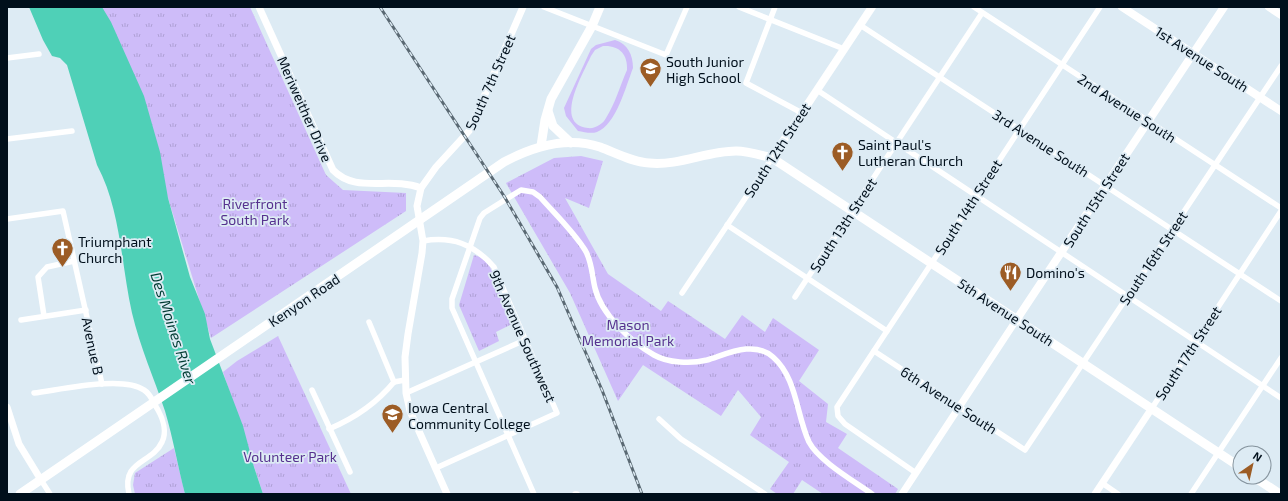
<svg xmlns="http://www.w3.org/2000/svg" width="1288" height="501" viewBox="0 0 1288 501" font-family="'Exo 2',sans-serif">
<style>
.grass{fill:#cebcf9;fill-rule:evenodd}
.park{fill:url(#park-tufts)}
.water{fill:#4fd0b7}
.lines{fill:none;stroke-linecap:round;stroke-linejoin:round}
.minor{stroke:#fff;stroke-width:5.5}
.tertiary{stroke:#fff;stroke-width:7}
.secondary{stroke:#fff;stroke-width:8}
.primary{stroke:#fff;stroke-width:9}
.rail-casing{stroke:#5a6973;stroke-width:3}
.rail{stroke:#ddebf4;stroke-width:1.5;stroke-dasharray:4.5;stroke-linecap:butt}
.labels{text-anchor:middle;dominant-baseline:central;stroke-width:3.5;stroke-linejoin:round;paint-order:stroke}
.street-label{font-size:14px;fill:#000f1b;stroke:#ddebf4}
.poi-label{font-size:14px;fill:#000f1b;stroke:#ddebf4;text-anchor:start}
.park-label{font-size:14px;fill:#56318f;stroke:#ddebf4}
.water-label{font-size:15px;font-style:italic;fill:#003b32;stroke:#ddebf4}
</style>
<defs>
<pattern id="park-tufts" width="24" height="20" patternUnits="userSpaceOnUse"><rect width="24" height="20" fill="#cebcf9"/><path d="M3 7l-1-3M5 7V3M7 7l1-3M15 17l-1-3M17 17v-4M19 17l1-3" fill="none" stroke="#afa0d5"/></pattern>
</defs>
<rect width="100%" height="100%" fill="#ddebf4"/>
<path class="grass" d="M615,40C628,44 633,55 633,68C626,86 616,125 597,132C591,134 584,132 578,131L566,116L564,108L591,49L596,45ZM603,46C619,45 628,54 627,70C620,86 615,104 606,118C603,124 595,129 588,128C553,124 583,74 591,56L595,50Z"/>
<g class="park">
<polygon points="99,7 250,7 326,175 343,190 406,193 406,211 211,338 168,198"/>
<polygon points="581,156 603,161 589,208 565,198 608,274 661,311 668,301 725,339 742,315 765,332 773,318 819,350 799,381 828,404 826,422 847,434 838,448 898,489 895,494 823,494 802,480 793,494 777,494 770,489 789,462 750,435 761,417 738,390 721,416 643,365 618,401 570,293 506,183 554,158"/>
<polygon points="474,255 483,258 490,267 512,324 496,332 499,341 479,351 459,305"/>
<polygon points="278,336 351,494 263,494 223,372 237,361"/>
<polygon points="174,448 185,494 135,494 133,485 135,473"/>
</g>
<path class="water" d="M29,7H102L111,22L144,96L160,152L168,198L190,277L205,314L210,339L243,426L254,467L263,494H185C178,467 173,438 165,411C154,378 140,347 132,313C121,264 121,210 97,165L67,65L60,58L52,56L43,40Z"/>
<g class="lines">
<g class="minor">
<polyline points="544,7 666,55 687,7"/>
<polyline points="739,7 844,49"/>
<polyline points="775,7 746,83 802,113"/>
<polyline points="974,7 1281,208"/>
<polyline points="860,25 1281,301"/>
<polyline points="7,58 39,54"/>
<polyline points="817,90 1281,398"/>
<polyline points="7,139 72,131"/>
<polyline points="7,219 63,211 102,384"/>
<polyline points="727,225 887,331"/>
<path d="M423,241C452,236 474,244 494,267L557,413L436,468"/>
<polyline points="682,293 772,158"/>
<polyline points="795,297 982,13"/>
<polyline points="44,316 38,277 47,267 74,261"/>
<polyline points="21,320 86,310"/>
<polyline points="369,322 394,382"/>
<polyline points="874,351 1025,450 1281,66"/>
<polyline points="394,382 405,380"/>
<polyline points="312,390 350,472"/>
<path d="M34,393C59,390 123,375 144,390C151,394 154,404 158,410C163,419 167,432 162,442C152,464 121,460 129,494"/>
<polyline points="406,393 525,340"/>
<polyline points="1152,408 1281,211"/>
<polyline points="659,419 681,439 765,494"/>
<path d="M329,429C355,418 376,404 394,382"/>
<polyline points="916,473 845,424 838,416 837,407 1100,7"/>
<polyline points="41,480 50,494"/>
<polyline points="1102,483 1118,494"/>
<path d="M534,494L452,308V299L480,218L484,213L521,190L533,192L540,197C555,214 573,231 585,250C592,261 592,276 595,288C601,314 631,342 654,355C668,363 691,364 707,360C727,354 754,340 773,357C797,378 796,414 809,442C819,461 854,481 872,494"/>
<polyline points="575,494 577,494"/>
<polyline points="1191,494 1281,358"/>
</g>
<g class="tertiary">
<path d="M259,7L333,170C356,194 390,176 421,188"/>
<polyline points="7,407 19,444 41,480"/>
<polyline points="447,494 410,411 406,393 405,357 408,334 422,253 423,241 417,206 421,188 436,167 469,131 523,7"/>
<polyline points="902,494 1017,319"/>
<polyline points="1095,494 1152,408"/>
</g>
<g class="secondary">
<polyline points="1122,7 1281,111"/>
<polyline points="1269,7 1281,15"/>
<polyline points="772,158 872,7"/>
<polyline points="1017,319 1224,7"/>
</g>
<g class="primary">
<polyline points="548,111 553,126 571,143"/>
<polyline points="541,146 545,120 551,99 592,26 600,7"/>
<polyline points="1254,477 1280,494"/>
<path d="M20,494L504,162C534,146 567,136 600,147C616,153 632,162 649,163C679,166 707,151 736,151C748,151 760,155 772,158L1240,467"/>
</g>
<defs>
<polyline id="rail" points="380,7 504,196 557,287 602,390 642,494"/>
</defs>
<use href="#rail" class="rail-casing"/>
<use href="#rail" class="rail"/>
</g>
<defs>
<symbol id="school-pin" viewBox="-11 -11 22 30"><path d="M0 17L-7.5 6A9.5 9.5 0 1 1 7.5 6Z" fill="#9c5c25" stroke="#ddebf4"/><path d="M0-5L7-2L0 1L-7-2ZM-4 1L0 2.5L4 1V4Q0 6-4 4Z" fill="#fff"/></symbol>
<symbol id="church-pin" viewBox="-11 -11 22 30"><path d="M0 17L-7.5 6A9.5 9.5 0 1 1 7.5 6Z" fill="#9c5c25" stroke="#ddebf4"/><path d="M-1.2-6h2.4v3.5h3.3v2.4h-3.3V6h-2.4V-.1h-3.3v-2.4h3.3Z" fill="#fff"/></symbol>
<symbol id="restaurant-pin" viewBox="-11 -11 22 30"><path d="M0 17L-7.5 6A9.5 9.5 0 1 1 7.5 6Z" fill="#9c5c25" stroke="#ddebf4"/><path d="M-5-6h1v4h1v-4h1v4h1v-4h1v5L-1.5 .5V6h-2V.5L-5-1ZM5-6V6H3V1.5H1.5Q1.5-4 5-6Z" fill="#fff"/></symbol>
<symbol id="university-pin" viewBox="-11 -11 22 30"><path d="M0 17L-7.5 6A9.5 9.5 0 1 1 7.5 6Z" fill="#9c5c25" stroke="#ddebf4"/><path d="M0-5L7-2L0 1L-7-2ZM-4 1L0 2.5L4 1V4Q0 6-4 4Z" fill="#fff"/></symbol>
</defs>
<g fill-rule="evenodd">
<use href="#school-pin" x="638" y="56" width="25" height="34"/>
<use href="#church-pin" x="830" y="140" width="25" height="34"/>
<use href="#church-pin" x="50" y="236" width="25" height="34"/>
<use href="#restaurant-pin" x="998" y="260" width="25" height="34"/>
<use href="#university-pin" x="380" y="402" width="25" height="34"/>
</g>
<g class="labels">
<g class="street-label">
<text transform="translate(1202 59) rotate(33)">1st Avenue South</text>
<text transform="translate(490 82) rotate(-66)">South 7th Street</text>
<text transform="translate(1127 108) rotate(33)">2nd Avenue South</text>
<text transform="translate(305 109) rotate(66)">Meriweither Drive</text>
<text transform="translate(1041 143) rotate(33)">3rd Avenue South</text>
<text transform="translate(777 150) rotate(-57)">South 12th Street</text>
<text transform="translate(1096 200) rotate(-57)">South 15th Street</text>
<text transform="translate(968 207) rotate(-57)">South 14th Street</text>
<text transform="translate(843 225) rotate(-57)">South 13th Street</text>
<text transform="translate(1153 258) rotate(-56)">South 16th Street</text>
<text transform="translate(304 300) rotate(-34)">Kenyon Road</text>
<text transform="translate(1006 312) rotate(33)">5th Avenue South</text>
<text transform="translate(523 336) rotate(66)">9th Avenue Southwest</text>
<text transform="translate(93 346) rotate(78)">Avenue B</text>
<text transform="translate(1188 353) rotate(-57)">South 17th Street</text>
<text transform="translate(949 400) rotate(33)">6th Avenue South</text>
</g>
<g class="poi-label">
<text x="666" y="61">South Junior<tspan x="666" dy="16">High School</tspan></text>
<text x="858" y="144">Saint Paul's<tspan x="858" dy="16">Lutheran Church</tspan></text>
<text x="78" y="241">Triumphant<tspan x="78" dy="16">Church</tspan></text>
<text x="1026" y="272">Domino's</text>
<text x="408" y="407">Iowa Central<tspan x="408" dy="16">Community College</tspan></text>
</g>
<g class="park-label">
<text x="255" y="203">Riverfront<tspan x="255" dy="16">South Park</tspan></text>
<text x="628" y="324">Mason<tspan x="628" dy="16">Memorial Park</tspan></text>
<text x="290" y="456">Volunteer Park</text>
</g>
<g class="water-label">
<text transform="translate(174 328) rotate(72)">Des Moines River</text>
</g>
</g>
<rect width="1288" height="501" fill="none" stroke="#000f1b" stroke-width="16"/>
<g transform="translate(1252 465) rotate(34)"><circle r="19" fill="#ddebf4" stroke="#85939d"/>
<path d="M0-3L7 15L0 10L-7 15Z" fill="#9c5c25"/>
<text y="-6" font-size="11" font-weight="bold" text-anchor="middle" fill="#000f1b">N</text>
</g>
</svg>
